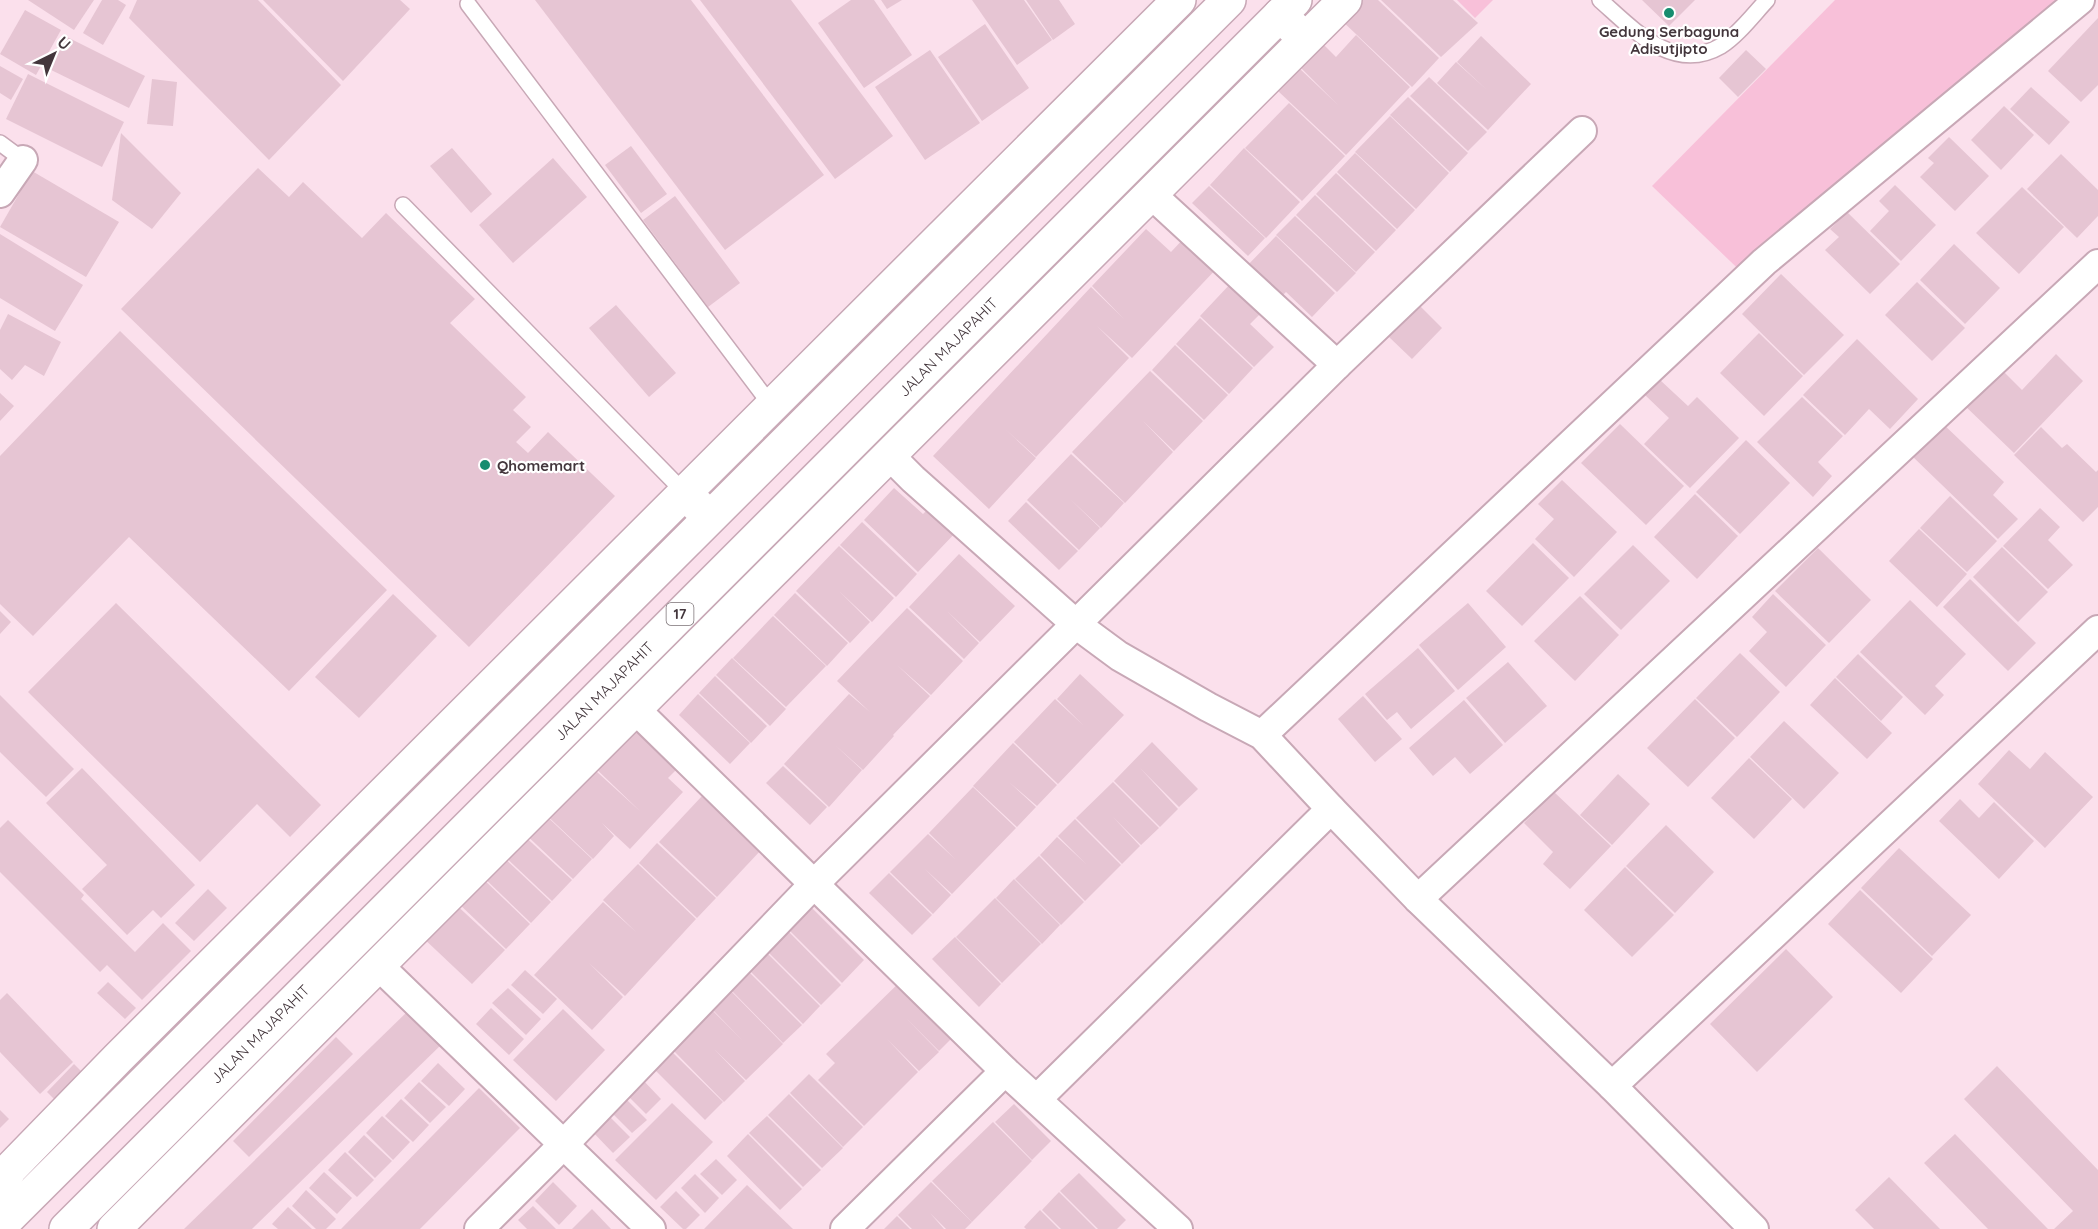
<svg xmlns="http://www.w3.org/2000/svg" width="2098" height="1229" viewBox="0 0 2098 1229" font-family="Quicksand,sans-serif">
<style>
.green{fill:#f8c0d9}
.building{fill:#e6c5d3}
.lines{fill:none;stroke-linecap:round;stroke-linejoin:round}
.service-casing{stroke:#c8a8b6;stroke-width:18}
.minor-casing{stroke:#c8a8b6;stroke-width:32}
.tertiary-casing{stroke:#c8a8b6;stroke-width:36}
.trunk-casing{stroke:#c8a8b6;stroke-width:36}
.service{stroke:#fff;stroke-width:15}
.minor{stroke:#fff;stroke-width:28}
.tertiary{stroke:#fff;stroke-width:33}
.trunk{stroke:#fff;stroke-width:33}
.poi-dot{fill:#168d6f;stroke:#fff;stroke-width:2}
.labels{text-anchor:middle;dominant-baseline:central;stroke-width:4.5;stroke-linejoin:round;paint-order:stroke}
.shield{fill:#fff;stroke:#7b7276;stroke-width:1.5}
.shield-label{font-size:14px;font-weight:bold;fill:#43363c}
.poi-label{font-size:15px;font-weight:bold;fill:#43363c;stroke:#fff}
.street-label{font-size:15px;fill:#43363c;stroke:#fff}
</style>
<rect width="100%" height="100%" fill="#fbe0ec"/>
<g class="green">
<polygon points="1457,0 1493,0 1475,18"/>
<polygon points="1835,0 2060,0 1756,286 1652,186"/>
</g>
<g class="building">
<polygon points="28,0 94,0 74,30"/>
<polygon points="102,0 118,0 126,5 103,45 83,33"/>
<polygon points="137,0 258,0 341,85 269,160 129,18"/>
<polygon points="263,0 400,0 410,9 343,81"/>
<polygon points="535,0 691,0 824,175 725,250"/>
<polygon points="700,0 791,0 893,136 835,179"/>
<polygon points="851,0 874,0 912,55 864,88 818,23"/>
<polygon points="881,0 902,0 887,9"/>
<polygon points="972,0 1024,0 1052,40 1017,65"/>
<polygon points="1026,0 1059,0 1075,24 1053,40"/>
<polygon points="1356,0 1378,0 1439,58 1412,87 1339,18"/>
<polygon points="1381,0 1453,0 1478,23 1441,57"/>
<polygon points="1642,0 1695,0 1669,26"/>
<polygon points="25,10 61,30 36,75 0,54"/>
<polygon points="2098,18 2098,85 2081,102 2048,71"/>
<polygon points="985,24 1029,88 982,121 938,57"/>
<polygon points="63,35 145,76 129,108 47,68"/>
<polygon points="1356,35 1410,87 1346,155 1278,91 1299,68 1338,105 1300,67 1322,43 1336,57"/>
<polygon points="1481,36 1531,84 1488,130 1437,83 1456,62 1487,90 1457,62"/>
<polygon points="930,50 980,123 925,160 875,87"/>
<polygon points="1746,50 1766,69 1738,97 1719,78"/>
<polygon points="0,66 23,79 11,100 0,93"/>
<polygon points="28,74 124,122 102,167 6,119"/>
<polygon points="1429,77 1487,132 1468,151 1410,96"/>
<polygon points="152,79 177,82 173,126 147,124"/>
<polygon points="2031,87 2070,122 2049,145 2010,109"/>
<polygon points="1408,97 1468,153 1450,172 1390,115"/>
<polygon points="1289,103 1345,156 1302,201 1245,148"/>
<polygon points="2004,106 2034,135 2001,170 1971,140"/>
<polygon points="1390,116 1449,173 1416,209 1355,152"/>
<polygon points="121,133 181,193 152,229 112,200"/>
<polygon points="1949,137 1989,176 1955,211 1920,177 1934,163 1928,158"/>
<polygon points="631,146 667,194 641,213 605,165"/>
<polygon points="452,148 492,194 471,213 430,166"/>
<polygon points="1244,148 1300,202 1266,238 1210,185"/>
<polygon points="1355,153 1415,210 1397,229 1337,172"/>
<polygon points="2061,154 2098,190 2098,216 2077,238 2027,189"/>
<polygon points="553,158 587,197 513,263 479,225"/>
<polygon points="258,168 289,197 303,182 362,238 386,213 475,299 450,323 526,397 513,410 531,427 516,442 528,453 548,432 615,496 469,647 121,309"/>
<polygon points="32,171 119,222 86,277 0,227"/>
<polygon points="1336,173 1396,230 1376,251 1316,194"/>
<polygon points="1895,185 1936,225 1901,261 1870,231 1889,211 1879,201"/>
<polygon points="1209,186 1265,238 1248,256 1192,203"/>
<polygon points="2022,187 2064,227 2019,274 1976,233"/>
<polygon points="1315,195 1375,252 1356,272 1296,215"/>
<polygon points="675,196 740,283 708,307 643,220"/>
<polygon points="1847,212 1900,264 1870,294 1825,250 1839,237 1830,229"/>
<polygon points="1295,216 1356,273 1337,292 1276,235"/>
<polygon points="1146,229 1171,252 1187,235 1219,266 1132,358 1097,326 1129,358 1036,457 1003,427 1036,458 989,509 933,456 1091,287 1124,319 1092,286"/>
<polygon points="0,234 83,285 55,331 0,298"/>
<polygon points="1276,236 1335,293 1312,317 1286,292 1278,300 1244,269"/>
<polygon points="1954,244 2000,288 1965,324 1920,280"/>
<polygon points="1781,274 1844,335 1804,375 1742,314"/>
<polygon points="1232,282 1263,311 1250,324 1274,347 1254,367 1200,316"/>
<polygon points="1917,282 1965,328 1932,361 1885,315"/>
<polygon points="616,305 676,373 649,397 589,328"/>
<polygon points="1419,305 1442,328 1412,359 1388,336"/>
<polygon points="8,314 61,342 44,376 25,365 12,380 0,369 0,330"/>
<polygon points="1200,318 1253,368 1229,394 1176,344"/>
<polygon points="120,331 387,590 289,691 129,537 33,636 0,604 0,456"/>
<polygon points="1759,333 1803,376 1764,416 1720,373"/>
<polygon points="1857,339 1918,399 1890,429 1869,409 1845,435 1803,395"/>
<polygon points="1175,345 1228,395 1204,420 1152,370"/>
<polygon points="2056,354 2083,381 2014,453 1963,404 1999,367 2022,390"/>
<polygon points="1150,371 1203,421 1174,451 1143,421 1173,452 1125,503 1072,452"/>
<polygon points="1660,380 1688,406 1697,397 1739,438 1690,488 1644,444 1669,418 1645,395"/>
<polygon points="0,393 14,406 0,421"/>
<polygon points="1802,397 1843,436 1818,462 1832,476 1813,497 1757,442"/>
<polygon points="1942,423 2004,482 1993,495 2018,519 1998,539 1911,455"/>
<polygon points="1620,424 1684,486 1646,525 1581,463"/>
<polygon points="2041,427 2062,448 2067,444 2096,472 2098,470 2098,507 2083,522 2014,455"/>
<polygon points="1746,440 1790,483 1740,534 1696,492"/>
<polygon points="1071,454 1124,503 1101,528 1069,498 1100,528 1079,550 1027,500"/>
<polygon points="1562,480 1617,532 1574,577 1535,539 1554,519 1538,504"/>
<polygon points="894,488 923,514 931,506 957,531 918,572 864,520"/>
<polygon points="1695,494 1738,536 1697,579 1654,537"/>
<polygon points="1950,496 1997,541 1967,572 1920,528"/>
<polygon points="1026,502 1078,551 1059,570 1008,521"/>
<polygon points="2040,508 2060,527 2048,540 2073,565 2048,589 2003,546"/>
<polygon points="862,522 917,574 896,597 840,545"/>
<polygon points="1919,529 1967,574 1937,607 1889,561"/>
<polygon points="1533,543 1569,578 1522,626 1486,591"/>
<polygon points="1633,545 1670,581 1621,630 1584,594"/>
<polygon points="839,546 894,598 872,622 839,591 870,622 850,643 796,591"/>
<polygon points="2002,547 2048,592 2018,622 1973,577"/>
<polygon points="1818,548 1871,600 1829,643 1775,591"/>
<polygon points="959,554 1015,606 980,642 947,611 979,643 964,659 909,607"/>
<polygon points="1970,579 2036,643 2008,671 1943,607"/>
<polygon points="795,593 848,643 827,666 774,615"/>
<polygon points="393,594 437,636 359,718 315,677"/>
<polygon points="1773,594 1826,645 1786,687 1749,651 1767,632 1752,617"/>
<polygon points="1580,596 1619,635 1575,681 1534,641"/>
<polygon points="1910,600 1966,654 1935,686 1944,695 1925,715 1860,652"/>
<polygon points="116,603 321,805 290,837 257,804 200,862 28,692"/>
<polygon points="1468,603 1506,647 1458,690 1419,645"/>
<polygon points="907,608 963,661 931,695 897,665 930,696 893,735 894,736 863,770 835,745 862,770 829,807 784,764 849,694 870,712 837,681"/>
<polygon points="0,611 11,622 0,634"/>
<polygon points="773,616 826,666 786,707 733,658"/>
<polygon points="1418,648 1455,691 1411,729 1397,712 1387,720 1365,694"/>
<polygon points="1740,653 1780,692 1737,737 1696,698"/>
<polygon points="1858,654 1903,697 1881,721 1836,677"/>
<polygon points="732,658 786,709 770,726 716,675"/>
<polygon points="1508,662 1547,706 1505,743 1466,698"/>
<polygon points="1080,674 1124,715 1058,784 1014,742 1055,699 1083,725 1057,699"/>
<polygon points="715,676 767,726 751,743 699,693"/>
<polygon points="1835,678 1892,733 1867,759 1810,705"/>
<polygon points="698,694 750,743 730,764 679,715"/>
<polygon points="0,695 74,769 46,797 0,752"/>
<polygon points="1363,696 1402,739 1375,762 1338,719"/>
<polygon points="1695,699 1735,738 1688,787 1647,748"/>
<polygon points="1464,700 1503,745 1470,774 1455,757 1433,776 1409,748"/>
<polygon points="624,720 676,770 668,778 683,792 630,849 602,823 614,836 593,859 540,809 585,761 641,812 587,760"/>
<polygon points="1784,721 1839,773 1804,809 1750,757"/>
<polygon points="1152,742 1198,789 1179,807 1140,768 1178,809 1160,827 1114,781"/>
<polygon points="1013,743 1057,785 1037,806 1009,782 1036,807 1017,827 973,786"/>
<polygon points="2009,750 2030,769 2045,752 2093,797 2045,848 1978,784"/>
<polygon points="1749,758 1792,799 1754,839 1711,798"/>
<polygon points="783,766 827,807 810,825 766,783"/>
<polygon points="82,768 195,885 161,918 153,910 127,935 82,889 107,865 46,803"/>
<polygon points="1618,774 1650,804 1612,845 1580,815"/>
<polygon points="1113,782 1159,828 1141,845 1113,817 1140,846 1122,864 1076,818"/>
<polygon points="973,787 1016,828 952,894 925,869 951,895 933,914 890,872 928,834 955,859 929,833"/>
<polygon points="1554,792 1611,846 1570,889 1543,864 1553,852 1524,823"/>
<polygon points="703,795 761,850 717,897 659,842"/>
<polygon points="1960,799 1979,818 1994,802 2034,841 1999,879 1939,821"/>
<polygon points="540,810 592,859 573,879 521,830"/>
<polygon points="1075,819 1121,865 1085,901 1040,855 1057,837 1086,864 1058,836"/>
<polygon points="8,820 84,895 81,899 135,952 163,923 191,951 142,1000 107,965 100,972 0,872 0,828"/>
<polygon points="1666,825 1714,872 1675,913 1626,866"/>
<polygon points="519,831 572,880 552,901 500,852"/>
<polygon points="657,843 716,898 697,918 639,863"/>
<polygon points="1899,848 1971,915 1932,956 1861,888"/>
<polygon points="498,852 551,902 531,923 479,873"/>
<polygon points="1039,856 1084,902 1061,925 1015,879"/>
<polygon points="638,864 696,919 625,996 589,963 623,997 592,1030 534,975 603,902 636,932 603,900"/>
<polygon points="1625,867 1674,915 1632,957 1584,910"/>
<polygon points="889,873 932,915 912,935 869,893"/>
<polygon points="478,874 530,924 506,949 454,899"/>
<polygon points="1014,879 1060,925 1042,944 996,898"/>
<polygon points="208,889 227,908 194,941 175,923"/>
<polygon points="1860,890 1933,959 1901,993 1828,924"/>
<polygon points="995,898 1041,944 1002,983 956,937"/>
<polygon points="452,901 505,950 472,984 420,935"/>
<polygon points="812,908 864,960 842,983 790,931"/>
<polygon points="789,932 841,985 821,1005 768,952"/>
<polygon points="955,937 1001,984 979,1007 932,959"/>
<polygon points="1786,949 1833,997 1757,1072 1710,1024"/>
<polygon points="767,953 820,1006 803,1024 749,970"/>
<polygon points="525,970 557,999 543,1014 511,985"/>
<polygon points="748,971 802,1025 783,1043 730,989"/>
<polygon points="904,978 958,1032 939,1051 906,1018 939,1052 919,1071 887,1039 918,1072 864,1126 818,1080 835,1063 826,1054"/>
<polygon points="108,982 136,1008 125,1019 97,993"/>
<polygon points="508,988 541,1019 526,1035 492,1003"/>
<polygon points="730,990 783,1044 746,1080 714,1049 745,1081 724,1102 671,1048 710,1008 743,1041 711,1008"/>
<polygon points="7,993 73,1062 40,1094 0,1052 0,1000"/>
<polygon points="491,1008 524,1039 509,1055 476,1024"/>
<polygon points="410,1009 443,1043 252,1229 184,1229"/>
<polygon points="563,1009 605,1050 556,1101 513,1060"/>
<polygon points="336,1037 353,1054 249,1157 233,1141"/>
<polygon points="669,1049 723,1102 705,1120 652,1067"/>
<polygon points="438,1063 465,1089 449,1106 421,1081"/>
<polygon points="74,1064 85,1075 57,1102 47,1092"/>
<polygon points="1997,1066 2098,1170 2098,1229 2054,1229 2073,1211 1964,1099"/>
<polygon points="809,1074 863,1127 843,1147 790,1093"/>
<polygon points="640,1077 661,1099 646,1114 624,1092"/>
<polygon points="419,1082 446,1107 430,1123 404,1098"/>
<polygon points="479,1088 520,1128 420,1229 341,1229"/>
<polygon points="789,1094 843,1148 822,1168 768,1115"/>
<polygon points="622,1095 647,1120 632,1133 608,1109"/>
<polygon points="401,1099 429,1125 413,1142 385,1116"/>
<polygon points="672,1103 713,1142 656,1200 615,1160"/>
<polygon points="1014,1104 1051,1141 1032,1160 995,1122"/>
<polygon points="0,1110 9,1119 0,1128"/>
<polygon points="605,1112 630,1137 613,1153 589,1128"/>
<polygon points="382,1116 410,1142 393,1160 366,1133"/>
<polygon points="767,1116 821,1170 803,1187 749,1133"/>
<polygon points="993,1122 1032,1161 972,1222 932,1181"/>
<polygon points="748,1134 802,1189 780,1210 727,1156"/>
<polygon points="1955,1134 2048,1229 1988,1229 1924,1163"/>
<polygon points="364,1135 392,1161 375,1178 348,1152"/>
<polygon points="345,1152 374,1180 357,1197 328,1170"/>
<polygon points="716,1159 737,1180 722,1195 700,1174"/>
<polygon points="324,1172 352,1198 337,1214 309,1188"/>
<polygon points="1079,1173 1126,1220 1117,1229 1098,1229 1060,1191"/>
<polygon points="695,1174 719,1198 705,1213 681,1188"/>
<polygon points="1889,1177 1940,1229 1874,1229 1855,1210"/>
<polygon points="553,1182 577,1206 559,1225 535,1201"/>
<polygon points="931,1182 972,1222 965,1229 946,1229 930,1213 944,1229 912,1229 898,1215"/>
<polygon points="747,1185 793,1229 704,1229"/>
<polygon points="306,1190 336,1219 326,1229 316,1229 292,1206"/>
<polygon points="676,1191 700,1215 686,1229 683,1229 660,1207"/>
<polygon points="1059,1192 1096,1229 1061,1229 1042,1210"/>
<polygon points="533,1206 556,1229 527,1229 518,1220"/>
<polygon points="288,1207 312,1229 278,1229 272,1224"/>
<polygon points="592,1209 611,1229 572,1229"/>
<polygon points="1040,1210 1059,1229 1026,1229 1024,1227"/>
<polygon points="897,1216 910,1229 884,1229"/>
</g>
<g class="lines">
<defs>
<g id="service">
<path d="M1600,0C1633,29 1673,74 1721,46C1738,35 1753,15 1767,0"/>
<polyline points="468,4 771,405"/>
<polyline points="0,143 23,160"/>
<polyline points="403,205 684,492"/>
</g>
<g id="minor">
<polyline points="0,193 23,160"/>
<polyline points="1152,195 1337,365"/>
<polyline points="890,456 913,479 1077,625 1119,656 1208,707 1262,735 1331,809 1418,899 1612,1086 1754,1229"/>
<polyline points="635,709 1005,1071 1178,1229"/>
<polyline points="1262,735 1764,262 2080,0"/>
<polyline points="1418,899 2098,264"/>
<polyline points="378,965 651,1229"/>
<polyline points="1612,1086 2098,630"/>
<polyline points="1037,1099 1331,809"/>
<polyline points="479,1229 564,1144 813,885 1337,365 1582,131"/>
<polyline points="845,1229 1005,1071"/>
</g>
<g id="tertiary">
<polyline points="0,1187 10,1169 118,1058 1179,0"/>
<polyline points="114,1229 1345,0"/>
</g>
<g id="trunk">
<polyline points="1280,15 1305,39"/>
<polyline points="684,492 709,517"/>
<polyline points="0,1226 1229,0"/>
<polyline points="66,1229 1295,0"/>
</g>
</defs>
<use href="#service" class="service-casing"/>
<use href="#minor" class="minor-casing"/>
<use href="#tertiary" class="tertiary-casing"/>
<use href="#trunk" class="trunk-casing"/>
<use href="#service" class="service"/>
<use href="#minor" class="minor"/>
<use href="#tertiary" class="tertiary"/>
<use href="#trunk" class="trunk"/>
</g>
<g class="poi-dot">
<circle cx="1669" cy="13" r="6"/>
<circle cx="485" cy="465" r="6"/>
</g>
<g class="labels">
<rect class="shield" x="666.5" y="603" width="27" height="22" rx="4.5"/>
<g class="shield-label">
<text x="680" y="614">17</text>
</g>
<g class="poi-label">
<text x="1669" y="31">Gedung Serbaguna<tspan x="1669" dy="17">Adisutjipto</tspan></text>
<text x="497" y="465" text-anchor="start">Qhomemart</text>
</g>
<g class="street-label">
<text transform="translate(948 347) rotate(-45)">JALAN MAJAPAHIT</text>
<text transform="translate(604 691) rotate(-45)">JALAN MAJAPAHIT</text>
<text transform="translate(260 1034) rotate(-45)">JALAN MAJAPAHIT</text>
</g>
</g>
<g transform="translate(54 54) rotate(43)" stroke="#ffffff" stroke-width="4.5" paint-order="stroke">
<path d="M0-4.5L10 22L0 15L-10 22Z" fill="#43363c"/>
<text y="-9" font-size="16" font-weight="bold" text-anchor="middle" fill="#43363c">U</text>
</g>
</svg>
